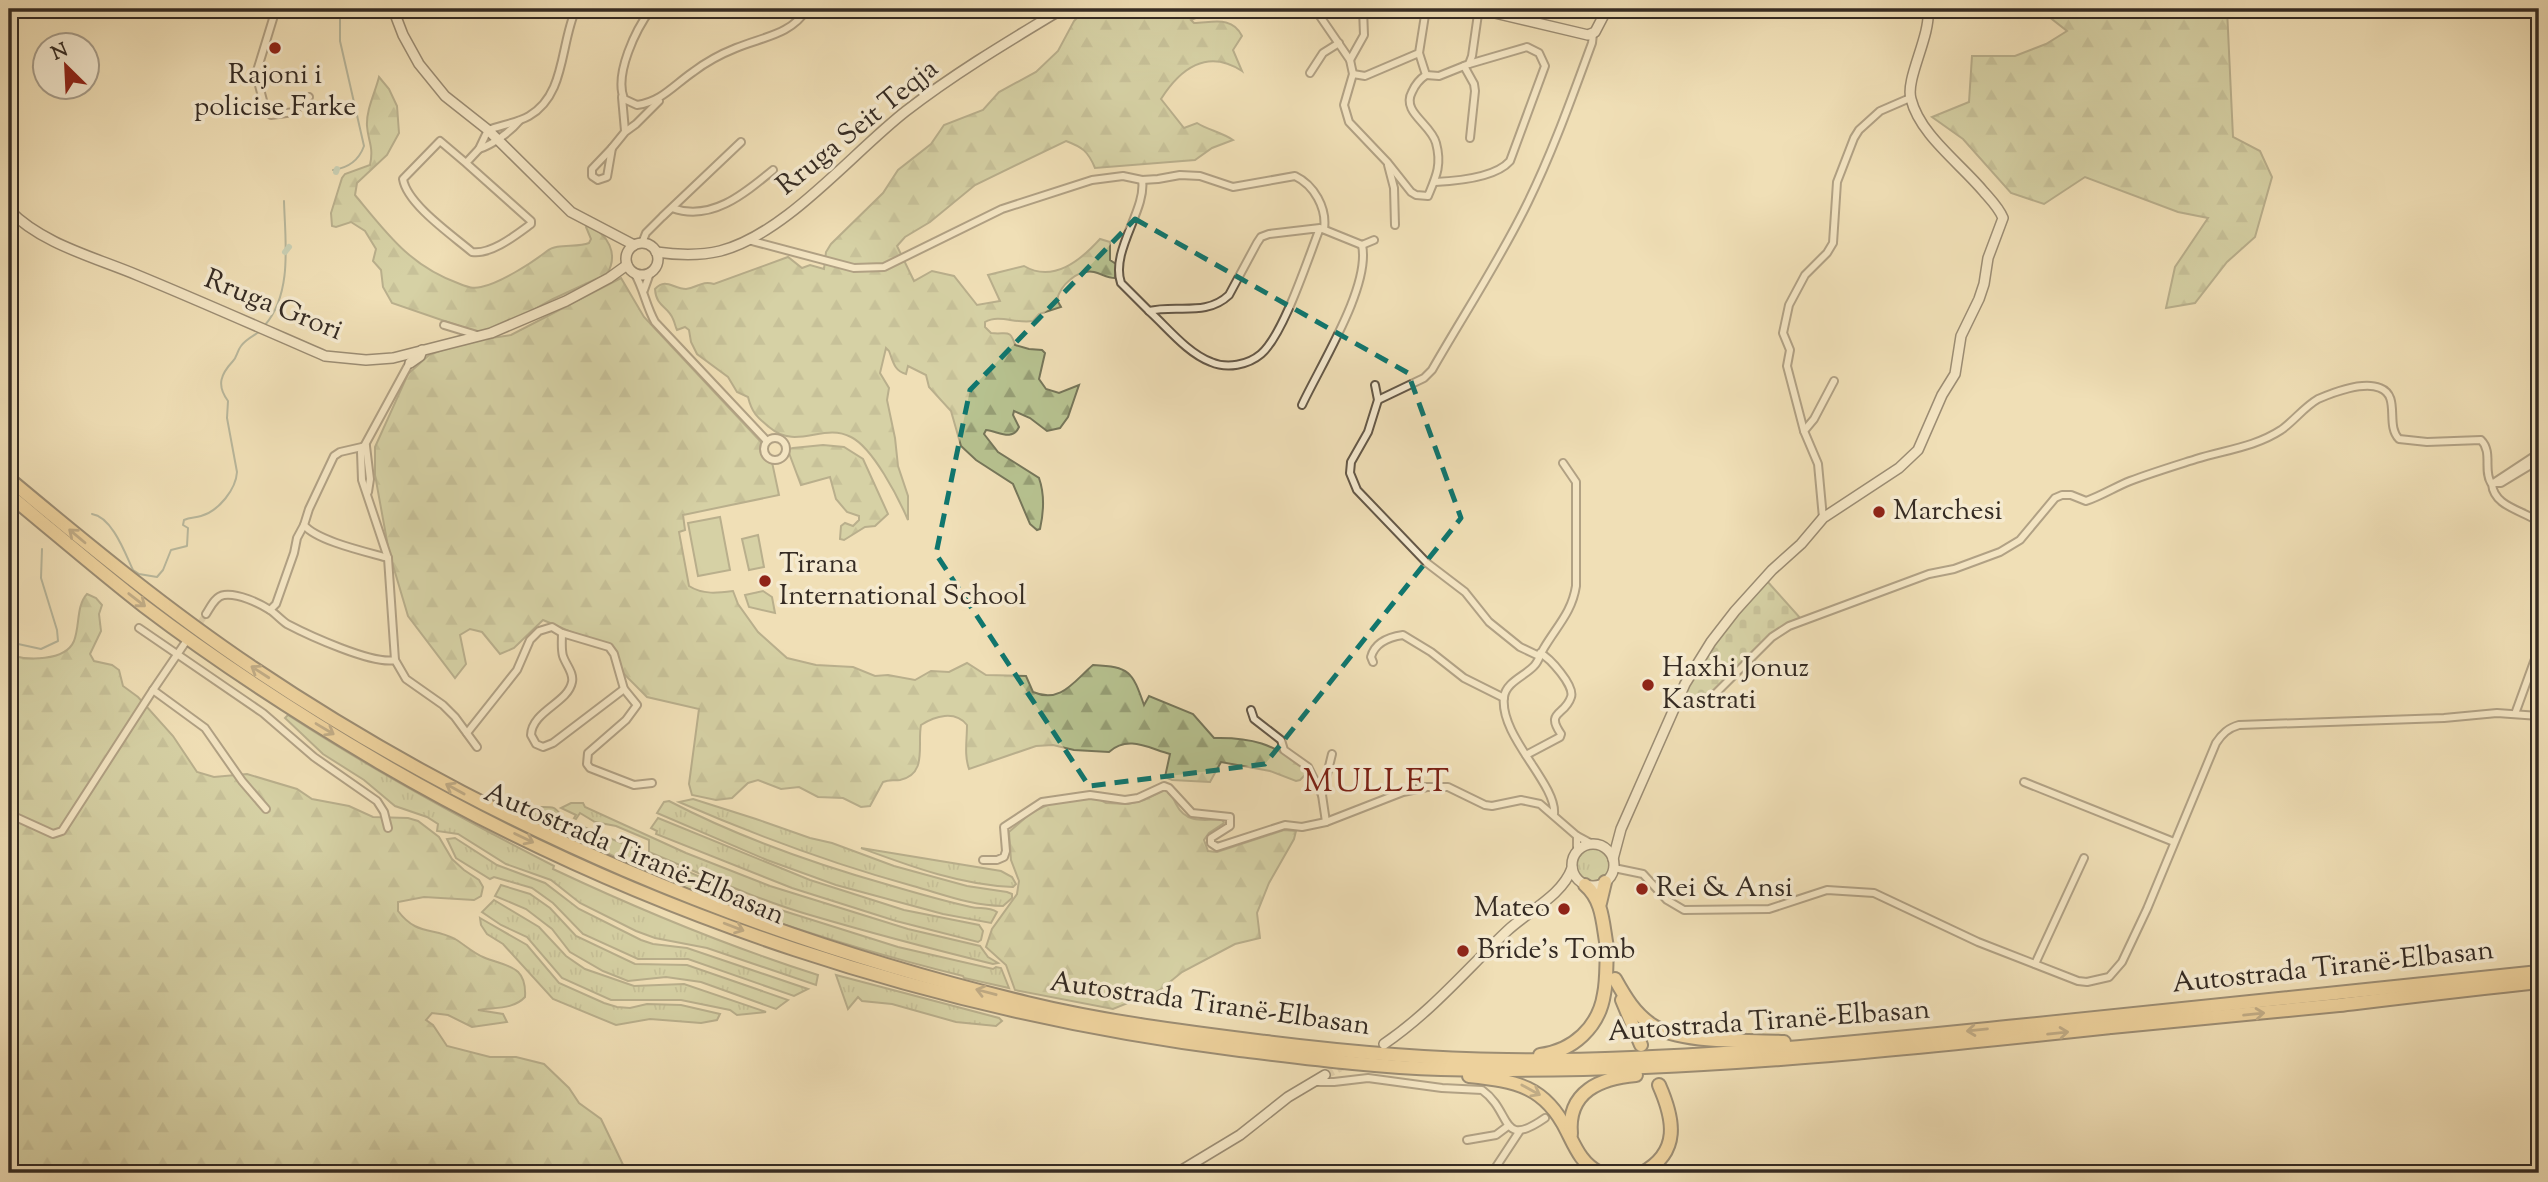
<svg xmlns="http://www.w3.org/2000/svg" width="2548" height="1182" viewBox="0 0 2548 1182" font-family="'Sorts Mill Goudy',serif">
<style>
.grass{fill:url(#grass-tufts);stroke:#76765a;stroke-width:2}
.forest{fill:url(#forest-firs);stroke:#76765a;stroke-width:2}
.cemetery{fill:url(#cemetery-stones);stroke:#76765a;stroke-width:2}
.park{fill:url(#park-crowns);stroke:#76765a;stroke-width:2}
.pitch{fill:#b7c290;stroke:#76765a;stroke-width:2}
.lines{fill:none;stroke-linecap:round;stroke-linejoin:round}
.stream{stroke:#728377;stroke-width:2}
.canal{stroke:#9abdaf;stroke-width:6}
.river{stroke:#9abdaf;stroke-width:10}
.street-tunnel{stroke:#cbbb99;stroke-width:6;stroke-dasharray:6 3;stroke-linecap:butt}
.secondary-tunnel{stroke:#cbbb99;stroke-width:9;stroke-dasharray:9 4.5;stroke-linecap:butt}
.street-casing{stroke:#645848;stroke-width:10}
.secondary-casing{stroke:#352b23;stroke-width:12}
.highway-casing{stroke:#352b23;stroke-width:16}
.street{stroke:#f5ead0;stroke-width:6}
.secondary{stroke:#f5ead0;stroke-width:9}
.highway{stroke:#e8c07c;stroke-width:12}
.oneway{stroke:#866e4b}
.marked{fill:none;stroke:#0f766e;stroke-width:5;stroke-dasharray:14 9;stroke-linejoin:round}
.poi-dot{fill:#8f2418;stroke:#f5ead0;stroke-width:2.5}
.labels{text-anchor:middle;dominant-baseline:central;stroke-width:7;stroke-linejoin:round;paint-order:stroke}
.poi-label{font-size:28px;fill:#352b23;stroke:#f5ead0;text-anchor:start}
.street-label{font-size:28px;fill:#352b23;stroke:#f5ead0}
.quarter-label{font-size:32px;letter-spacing:2px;fill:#7a1f14;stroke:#f5ead0}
</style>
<defs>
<pattern id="grass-tufts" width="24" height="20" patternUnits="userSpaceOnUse" patternTransform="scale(1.75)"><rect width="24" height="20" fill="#b7c290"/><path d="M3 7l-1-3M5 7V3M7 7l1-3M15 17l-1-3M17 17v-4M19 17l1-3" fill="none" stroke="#969e75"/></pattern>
<pattern id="forest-firs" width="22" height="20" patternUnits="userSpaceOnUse" patternTransform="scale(1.75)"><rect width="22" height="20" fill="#b7c290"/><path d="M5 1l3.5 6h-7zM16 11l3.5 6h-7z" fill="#969e75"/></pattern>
<pattern id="cemetery-stones" width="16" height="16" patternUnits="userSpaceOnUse" patternTransform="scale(1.75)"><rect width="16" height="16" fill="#b7c290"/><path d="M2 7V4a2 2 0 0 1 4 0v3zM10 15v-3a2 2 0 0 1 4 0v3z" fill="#969e75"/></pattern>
<pattern id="park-crowns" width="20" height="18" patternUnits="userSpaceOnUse" patternTransform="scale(1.75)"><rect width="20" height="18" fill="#b7c290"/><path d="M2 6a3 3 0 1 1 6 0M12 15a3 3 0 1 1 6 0" fill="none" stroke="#969e75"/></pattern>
</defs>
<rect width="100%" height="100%" fill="#f0dfb7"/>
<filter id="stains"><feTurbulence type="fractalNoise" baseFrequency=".00286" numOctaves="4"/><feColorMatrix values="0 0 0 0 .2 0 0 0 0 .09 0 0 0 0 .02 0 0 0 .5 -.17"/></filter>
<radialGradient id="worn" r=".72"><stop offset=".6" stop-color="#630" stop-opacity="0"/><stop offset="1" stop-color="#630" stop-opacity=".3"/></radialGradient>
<g class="grass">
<path d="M288,715C374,771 462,819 554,866L553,869C640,910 727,946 818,975L816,985L707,948L655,938L636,931L580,903L551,880L506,864L458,834L437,831L438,824L427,817L395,806L364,780L323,754L285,718Z"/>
<path d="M693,799L756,819L810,838L832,843L894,866L967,886L1007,892L1012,894V898L1003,906C972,906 942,894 913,886C833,864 755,835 679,802Z"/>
<path d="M669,801C738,837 815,864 889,885C916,893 944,901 971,907C980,909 989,907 997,912L991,923L943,914L836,885L767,860L657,813L664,802Z"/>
<path d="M571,803H583L585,807L686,853L770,886L908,929L980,946L988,957L998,963L993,964C932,949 871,933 810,915C755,899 702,874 649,852V840L616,826L595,822L580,813L576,819L574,818L576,815L561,808Z"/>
<path d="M538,807C557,807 553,806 565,819L768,906L898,947L993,969L996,967L1001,968L1009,988L964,978L963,976C871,953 781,926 693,891C633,867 577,838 519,812Z"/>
<polygon points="658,818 810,880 904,910 979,925 983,931 981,940 978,942 896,921 792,888 656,834 657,831 651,828"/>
<polygon points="455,838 497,865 545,883 579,909 641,940 653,944 687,948 808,989 794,996 688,959 638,959 583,934 553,903 532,888 494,877 490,879 456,858 447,839"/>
<path d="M861,848L1001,871L1012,877L1016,884L1013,887C960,885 910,866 861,848Z"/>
<circle cx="1593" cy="865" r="17"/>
<polygon points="501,885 530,894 550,908 576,936 635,964 687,965 788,1000 776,1009 701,982 666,977 628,981 603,971 570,952 552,929 526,909 495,896"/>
<polygon points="494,900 539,927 566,956 585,969 634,986 684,984 766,1012 737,1015 730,1010 681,1000 611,1000 562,978 527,937 501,925 482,912"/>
<polygon points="480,918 527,945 559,983 604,1003 617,1007 630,1008 647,1004 681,1005 720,1014 717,1020 701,1023 650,1019 616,1025 553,999 503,944 487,934 481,925"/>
<polygon points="836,975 999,1018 1002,1021 996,1026 956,1022 892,1004 862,1001 858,997 848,1009"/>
</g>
<g class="forest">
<path d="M1103,9H1247L1252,10L1255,16H1232L1217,9L1191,20L1194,23C1211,23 1232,15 1242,36L1233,50L1242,71C1207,48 1180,69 1161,99L1184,128L1197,123C1208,130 1221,132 1233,140L1212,148L1195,160L1095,168C1088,151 1082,147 1066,141L975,185L930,222L905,237L897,246L914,281L932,271L954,276L977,305L1000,301L988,275L1024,266C1053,283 1080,261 1100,239L1110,242V260L1116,264L1115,278C1107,278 1102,274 1094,272C1078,269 1060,285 1057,300L1061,307L1039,314L1033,321C1016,324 999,314 985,322V327L991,333C1007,335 1010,328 1015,345L1029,349L1042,350L1045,353L1039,379L1046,389L1059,393L1079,385L1068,417L1060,428L1047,431L1030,418L1014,411L1013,415L1019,427C1012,442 998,431 986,430L984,434L998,452L1039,478C1045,495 1044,511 1040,529L1037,530L1030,524L1013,484L976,460L961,446L951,411L929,387L926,375L908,366L906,374C894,371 893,361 889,351L886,348L880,373L889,388L887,400L895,438L898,466L908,496V520C898,497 873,448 851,437C823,422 797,451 769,427C757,417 752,413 748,397L737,392L728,377L697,354L691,342L689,330L685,327L677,330C675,326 675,323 673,319C668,306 656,307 655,289C666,277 673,289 686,289C697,288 702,280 714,284L788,257L802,268L810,265L824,269L826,252L831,244L883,193L898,170L931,144L944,125L983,110L999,92L1036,72L1058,51L1074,21L1080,15Z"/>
<polygon points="2039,9 2227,9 2233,137 2260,151 2272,177 2255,237 2227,262 2195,303 2166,308 2175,267 2208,218 2178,212 2085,177 2044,204 2011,193 1963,139 1932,117 1969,102 1972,56 2015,56 2046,44 2067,31"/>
<path d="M379,77L389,89L397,106L399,133L387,155L357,183L355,195C388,235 410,266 460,284C468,287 473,289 481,287C500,283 532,263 547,251C557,243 577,248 589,243L591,239L586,227L588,225C608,234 619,254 607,274L553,299L508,324L479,332H470L459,326L392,303L383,287L381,270L373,261L376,249L365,231L351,222L336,227L332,226L331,213L342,178L345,174L370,165C374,147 368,141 367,126C366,110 375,93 379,77Z"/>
<path d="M621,278L644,317L761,442L762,455L772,462L779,495L683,515L685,530L679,532L689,586C703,595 718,593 733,591L738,604L758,632L787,658L816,665L853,667L875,676L888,675L915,680L931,671L949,672L967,663L986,675L1026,676L1033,692C1061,704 1074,681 1093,665C1130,667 1132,671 1144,705L1149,696L1193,714L1214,738C1252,737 1273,744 1304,767L1306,774L1300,780L1296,781L1270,771L1221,762L1210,782L1172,780L1165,777L1170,754C1148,748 1128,735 1109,752L1074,750L1053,745L1036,746L969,769C964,754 967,741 967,725C955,710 935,716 921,725C917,745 928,774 900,780C894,781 890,779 883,782L870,806L861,807L843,798L818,797L799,787L781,789L758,780L748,783L732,798L716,800L692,795L689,784L699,709L647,697L622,672L607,647L543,620L514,648L500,654L482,632L470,629L460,635L466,664L455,678L408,616L389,552L375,475V447L408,374L429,355L464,342L511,335Z"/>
<polygon points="823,445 844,447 863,459 888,514 875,526 865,527 844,540 840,539 841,526 845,523 853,526 859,520 859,516 847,512 836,499 830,477 801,485 789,453 789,449 793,448"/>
<path d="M87,594L96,598L102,605L99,614L101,631L90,654L94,661L112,665L119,670L123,686L138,697L173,736L197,772L214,777L247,774L297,789L312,799L349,806L373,817L408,818L418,821L439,837L452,859L464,870L479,880L483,887L481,896L474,900L424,897L398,902V911C417,936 432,927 455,939C465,945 473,953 483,957C506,967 527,964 525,997C513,1010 494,1007 478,1010L503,1014L507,1022L472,1027L448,1015L432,1013L426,1020L433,1025L447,1046L490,1057H516L544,1064L569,1088L579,1103L601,1119L627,1173H9V655C27,660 65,662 74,641C80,626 76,606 87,594Z"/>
<path d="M1167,789C1172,794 1173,798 1176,804C1186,824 1204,820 1222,819L1224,823L1209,833L1204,840L1208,851L1217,852L1284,830L1296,831L1294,839L1269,883L1257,913L1260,938L1235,944L1182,972L1160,990L1113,1009L1015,990L1006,965L986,947L992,929L1017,894L1019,881L1011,860L1009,832L1032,812L1052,803L1095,797L1106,803L1128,804L1144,800Z"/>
</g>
<path class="cemetery" d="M1767,581L1801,619L1772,633L1709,695L1686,700C1681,676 1749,600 1767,581Z"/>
<polygon class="park" points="763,591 772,597 775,613 749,607 745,595"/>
<g class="pitch">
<polygon points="720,517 730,570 698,576 688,523"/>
<polygon points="758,535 764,567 749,570 742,539"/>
</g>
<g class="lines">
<g class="stream">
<path d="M333,170C348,168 359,160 364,146L340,41V9"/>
<path d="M265,325C293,293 285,240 284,201"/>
<path d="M92,514C112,517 125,553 133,570L139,574L157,577L163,570L171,550L187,546L188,528L183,525L184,520C190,517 195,518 201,516C219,511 236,489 237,472L227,418L228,401C216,385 221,374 233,361C237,357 237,351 241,346C245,340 253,336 259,332"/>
<polyline points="9,642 41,649 58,641 57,630 41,578 42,549"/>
</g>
<g class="canal">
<polyline points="336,172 337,169"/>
<polyline points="285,252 289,247"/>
</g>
<polyline class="river" points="1982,1173 2024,1169 2066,1173"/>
<polyline class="street-tunnel" points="195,630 206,614"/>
<polyline class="secondary-tunnel" points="1325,1075 1348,1063"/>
<defs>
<g id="street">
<polyline points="276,9 256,74 265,108 271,115 294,112 309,97"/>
<path d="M651,9C636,29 614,74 624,99L637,105C661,102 674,85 693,72C706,62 721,54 736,48C762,37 791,35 807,9"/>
<polyline points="1258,9 1260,9"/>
<path d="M1315,9L1350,60L1353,74L1344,105L1349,122L1388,163L1411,192L1416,195L1428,196C1436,177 1442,165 1436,143C1431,124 1401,112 1412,92C1415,85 1420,79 1426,75L1419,53"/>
<polyline points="1350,60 1364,35 1363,9"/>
<polyline points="1464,66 1474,84 1475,91 1470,138"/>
<polyline points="1310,73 1323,53 1339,43"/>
<polyline points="1353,74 1365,76 1419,53 1426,9"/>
<polyline points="1426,75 1439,76 1469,64 1472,56 1478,14"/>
<polyline points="622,97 625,131"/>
<polygon points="612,148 607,177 598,180 592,176 592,169"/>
<polyline points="612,148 625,132 636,124 659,101"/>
<path d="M479,149C492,145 510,132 519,121"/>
<path d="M466,163L440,141L403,179C407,204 452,235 472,252C491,255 516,235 531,224V221L466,163L479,149L488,130C501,125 517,123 529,116C566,95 560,44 576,9"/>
<polyline points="1388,165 1394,188 1395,225"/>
<path d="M1142,180C1147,209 1110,251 1121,283L1149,311"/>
<path d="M1435,182C1457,181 1495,178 1510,161L1545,66L1539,53L1527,47L1469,64"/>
<path d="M672,208C711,222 744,194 773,170"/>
<path d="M1320,228C1308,258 1284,334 1261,354C1248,365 1227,369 1211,362C1187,353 1167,327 1149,311C1176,304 1206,317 1229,295L1257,243L1261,237L1269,234L1320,228L1362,245L1374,240"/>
<path d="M748,240L854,268L884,267L1002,209L1092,180L1123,176L1142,180L1158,179L1180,175L1200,176L1233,187L1295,176C1314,185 1327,208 1324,229"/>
<polyline points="642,243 646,233 662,217 741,142"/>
<path d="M635,274C644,290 646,306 655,322L767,441"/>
<polyline points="644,290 650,273"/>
<polyline points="444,325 477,335"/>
<polyline points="411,360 361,452 362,480 388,558 395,660 406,679 443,705 455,717 477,747"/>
<polyline points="1375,385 1378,400 1368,432 1351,462 1350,473 1357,490 1427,563 1465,592 1489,622 1520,647 1539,656"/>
<path d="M1378,400L1424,378L1432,370C1464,314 1500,260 1528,202C1553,151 1572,97 1592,43L1593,34"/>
<path d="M1302,405C1320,366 1371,286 1362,245"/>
<polyline points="1804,431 1787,366 1790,350 1783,333 1789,305 1805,275 1827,253 1833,243 1837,182 1854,138 1859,130 1880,111 1910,98"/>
<circle cx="775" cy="449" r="11"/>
<path d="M366,446L340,452L334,456L309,509L304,525C317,541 367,552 388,558"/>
<polyline points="366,446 370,479 368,492"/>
<path d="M2539,453L2492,484C2494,507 2523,510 2539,522"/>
<polyline points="1823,518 1818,464 1804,431 1814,419 1834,381"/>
<polyline points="270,610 276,604 294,553 297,538 304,525"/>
<path d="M206,614C210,608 215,596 224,595C238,593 259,603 270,610C276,614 281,620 287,624C308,635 373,665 395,660"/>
<polyline points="139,628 263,713 314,757 377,801 384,812 388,828"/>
<polyline points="562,633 609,647 614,654 624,689 637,705 626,720 588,753 587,764 590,768 634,785 652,783"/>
<path d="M1373,662L1371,657C1375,642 1389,637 1403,635L1431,652L1464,678L1504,698"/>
<polyline points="153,690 185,643"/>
<path d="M1676,706L1709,697L1716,693L1772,637L1789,626L1929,574L1954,569L2000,552L2020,540L2055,498L2062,495H2071L2086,501C2101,496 2115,487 2130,481C2151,473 2174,466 2196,459C2225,450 2255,447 2281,430C2294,421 2304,407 2318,399C2334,392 2364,381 2380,388C2401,396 2385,425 2399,439L2427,442L2481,440C2493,452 2483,470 2491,483H2501L2539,460"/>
<polyline points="1251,710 1254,719 1281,740 1284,750 1308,767 1322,795"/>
<polyline points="2515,714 2539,648"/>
<path d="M467,733L517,670L530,640L539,631L552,627L562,633C562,641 561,649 563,656C566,665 574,673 572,682C568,703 532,711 531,735L536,744L543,747L553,743L624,689"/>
<path d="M1526,755L1560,737L1561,734C1545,711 1565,716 1571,697C1575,686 1550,658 1540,653"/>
<polyline points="2024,782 2174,842"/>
<polyline points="9,814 53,834 62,831 153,690 205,728 242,781 266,809"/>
<path d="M1554,814C1557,784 1499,736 1504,697C1506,682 1525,676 1534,666C1539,661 1540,654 1544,648C1557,626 1572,612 1576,586V482L1563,463"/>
<polyline points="1326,822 1322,795 1332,754"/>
<polyline points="1577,836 1577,853"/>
<polyline points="983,860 997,860 1004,857 1006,851 1004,827 1042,802 1090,795 1125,800 1138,798 1164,786 1169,788 1192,813 1230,817 1230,826 1211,838 1211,843 1217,847 1285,825 1302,827 1326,822 1403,792 1427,787 1448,787 1485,805 1492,806 1521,800 1540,804 1577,836 1592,844"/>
<path d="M1614,868L1643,874L1667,900L1684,910L1769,909L1827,890L1874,893L1978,942L2078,981L2087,982L2109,977L2122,962L2147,909L2216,743C2222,734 2228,728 2239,725L2444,718L2497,713L2539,716"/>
<polyline points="2035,964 2084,858"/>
<path d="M1315,1082H1334L1368,1078L1442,1088L1482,1090C1513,1112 1499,1150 1545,1118"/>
<polyline points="1467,1140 1496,1135 1508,1126"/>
<polyline points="1492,1173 1519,1132"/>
</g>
<g id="secondary">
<polyline points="393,9 403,35 419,64 445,96 488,130 571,212 634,245"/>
<polyline points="1478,9 1588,35 1595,32 1607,9"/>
<path d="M9,210C42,244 94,257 137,275C200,301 263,329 325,356L366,360L393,358L491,333L566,301L609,278L627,265"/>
<circle cx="642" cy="259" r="16"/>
<path d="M656,252C677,255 699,256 720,251C786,234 852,153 906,111C955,73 1009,41 1062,9"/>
<polyline points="410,363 420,356 422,350"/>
<circle cx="1593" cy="865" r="21"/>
<path d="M1613,859L1621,829L1685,684L1711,642L1735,611L1772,570L1801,544L1823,518L1899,468L1918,450L1942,395L1955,374L1961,336L1979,299L1984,284L1988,258L2003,218C1999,208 1991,200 1984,192C1960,163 1920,135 1911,99C1905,79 1931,36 1928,9"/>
<path d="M1384,1044C1431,1012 1466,970 1507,931C1528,911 1562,896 1572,868"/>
<polyline points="1177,1173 1240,1135 1288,1097 1325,1075"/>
</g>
<g id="highway">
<path d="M9,479C88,545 167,610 253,668C488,826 752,937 1027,1003C1105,1022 1186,1032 1266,1042C1346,1052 1427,1059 1507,1060C1678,1062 1848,1043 2017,1026C2191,1007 2365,989 2539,972"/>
<path d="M9,495C54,532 98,570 144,606C219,663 298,714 379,762C642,916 939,1012 1240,1050C1307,1058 1374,1067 1441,1069C1666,1075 1888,1051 2111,1027C2187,1019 2263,1013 2339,1005C2406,997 2472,989 2539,982"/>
<path d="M1585,885C1606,903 1602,931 1609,956"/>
<polyline points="1600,903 1605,882"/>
<path d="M1615,979C1625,997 1635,1014 1652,1025C1680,1044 1750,1040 1784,1042"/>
<polyline points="1622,1000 1641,1045"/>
<path d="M1540,1055C1573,1051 1599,1027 1604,994C1607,980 1606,964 1607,950"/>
<path d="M1469,1076C1516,1081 1545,1086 1567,1131C1576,1149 1582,1164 1600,1173"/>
<path d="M1571,1134C1567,1091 1601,1078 1636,1075"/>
<path d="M1642,1173C1681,1152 1674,1119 1659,1085"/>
</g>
</defs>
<use href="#street" class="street-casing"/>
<use href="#secondary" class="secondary-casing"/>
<use href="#highway" class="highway-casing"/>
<use href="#street" class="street"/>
<use href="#secondary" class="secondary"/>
<use href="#highway" class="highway"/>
</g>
<defs><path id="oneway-shaft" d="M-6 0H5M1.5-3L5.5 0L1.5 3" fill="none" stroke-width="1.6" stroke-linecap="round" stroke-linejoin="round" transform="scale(1.75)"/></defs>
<g class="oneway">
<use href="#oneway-shaft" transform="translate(77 536) rotate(-140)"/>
<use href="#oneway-shaft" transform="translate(137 600) rotate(38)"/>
<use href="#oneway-shaft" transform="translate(260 672) rotate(-147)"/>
<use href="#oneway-shaft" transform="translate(325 729) rotate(31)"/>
<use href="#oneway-shaft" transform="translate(455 789) rotate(-151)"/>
<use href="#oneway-shaft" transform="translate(524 838) rotate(26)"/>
<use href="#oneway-shaft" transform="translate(734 927) rotate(21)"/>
<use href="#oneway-shaft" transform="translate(986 992) rotate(-165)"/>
<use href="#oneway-shaft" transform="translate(2254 1014) rotate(-6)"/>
<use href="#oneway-shaft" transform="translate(1977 1030) rotate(174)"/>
<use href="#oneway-shaft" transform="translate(2058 1033) rotate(-6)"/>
<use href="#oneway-shaft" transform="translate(1531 1090) rotate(29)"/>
</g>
<path d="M0 0H2548V1182H0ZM1135,219L1408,373L1461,518L1265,764L1089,786L936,554L970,390Z" fill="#f0dfb7" fill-opacity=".55" fill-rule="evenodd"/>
<path class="marked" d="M1135,219L1408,373L1461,518L1265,764L1089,786L936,554L970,390Z"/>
<g class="poi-dot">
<circle cx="275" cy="48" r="7"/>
<circle cx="1879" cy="512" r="7"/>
<circle cx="765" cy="581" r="7"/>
<circle cx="1648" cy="685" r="7"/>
<circle cx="1642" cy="889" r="7"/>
<circle cx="1564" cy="909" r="7"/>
<circle cx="1463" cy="951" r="7"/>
</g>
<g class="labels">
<g class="poi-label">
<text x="275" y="76" text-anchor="middle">Rajoni i<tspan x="275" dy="32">policise Farke</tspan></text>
<text x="1893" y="512">Marchesi</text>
<text x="779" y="565">Tirana<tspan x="779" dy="32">International School</tspan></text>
<text x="1662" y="669">Haxhi Jonuz<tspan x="1662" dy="32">Kastrati</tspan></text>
<text x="1656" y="889">Rei &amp; Ansi</text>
<text x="1550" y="909" text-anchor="end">Mateo</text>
<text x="1477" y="951">Bride's Tomb</text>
</g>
<g class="street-label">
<text transform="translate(858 128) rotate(-39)">Rruga Seit Teqja</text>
<text transform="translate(273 306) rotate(22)">Rruga Grori</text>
<text transform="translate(634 855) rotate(23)">Autostrada Tiranë-Elbasan</text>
<text transform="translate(2333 968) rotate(-6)">Autostrada Tiranë-Elbasan</text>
<text transform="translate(1210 1005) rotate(8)">Autostrada Tiranë-Elbasan</text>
<text transform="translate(1769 1022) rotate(-4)">Autostrada Tiranë-Elbasan</text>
</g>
<g class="quarter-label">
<text x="1377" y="783">MULLET</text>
</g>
</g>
<rect width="2548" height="1182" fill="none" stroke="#f0dfb7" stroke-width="35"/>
<rect x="10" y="10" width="2527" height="1161" fill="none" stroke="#352b23" stroke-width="3.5"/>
<rect x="18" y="18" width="2513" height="1147" fill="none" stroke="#352b23" stroke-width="2"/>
<g transform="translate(66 66) rotate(336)"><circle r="33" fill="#f5ead0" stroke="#a89e8b" stroke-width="2"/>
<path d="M0-5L12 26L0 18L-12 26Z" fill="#8f2418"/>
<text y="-10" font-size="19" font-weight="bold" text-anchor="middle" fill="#352b23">N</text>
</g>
<rect width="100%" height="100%" filter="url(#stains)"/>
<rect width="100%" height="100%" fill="url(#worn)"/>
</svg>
